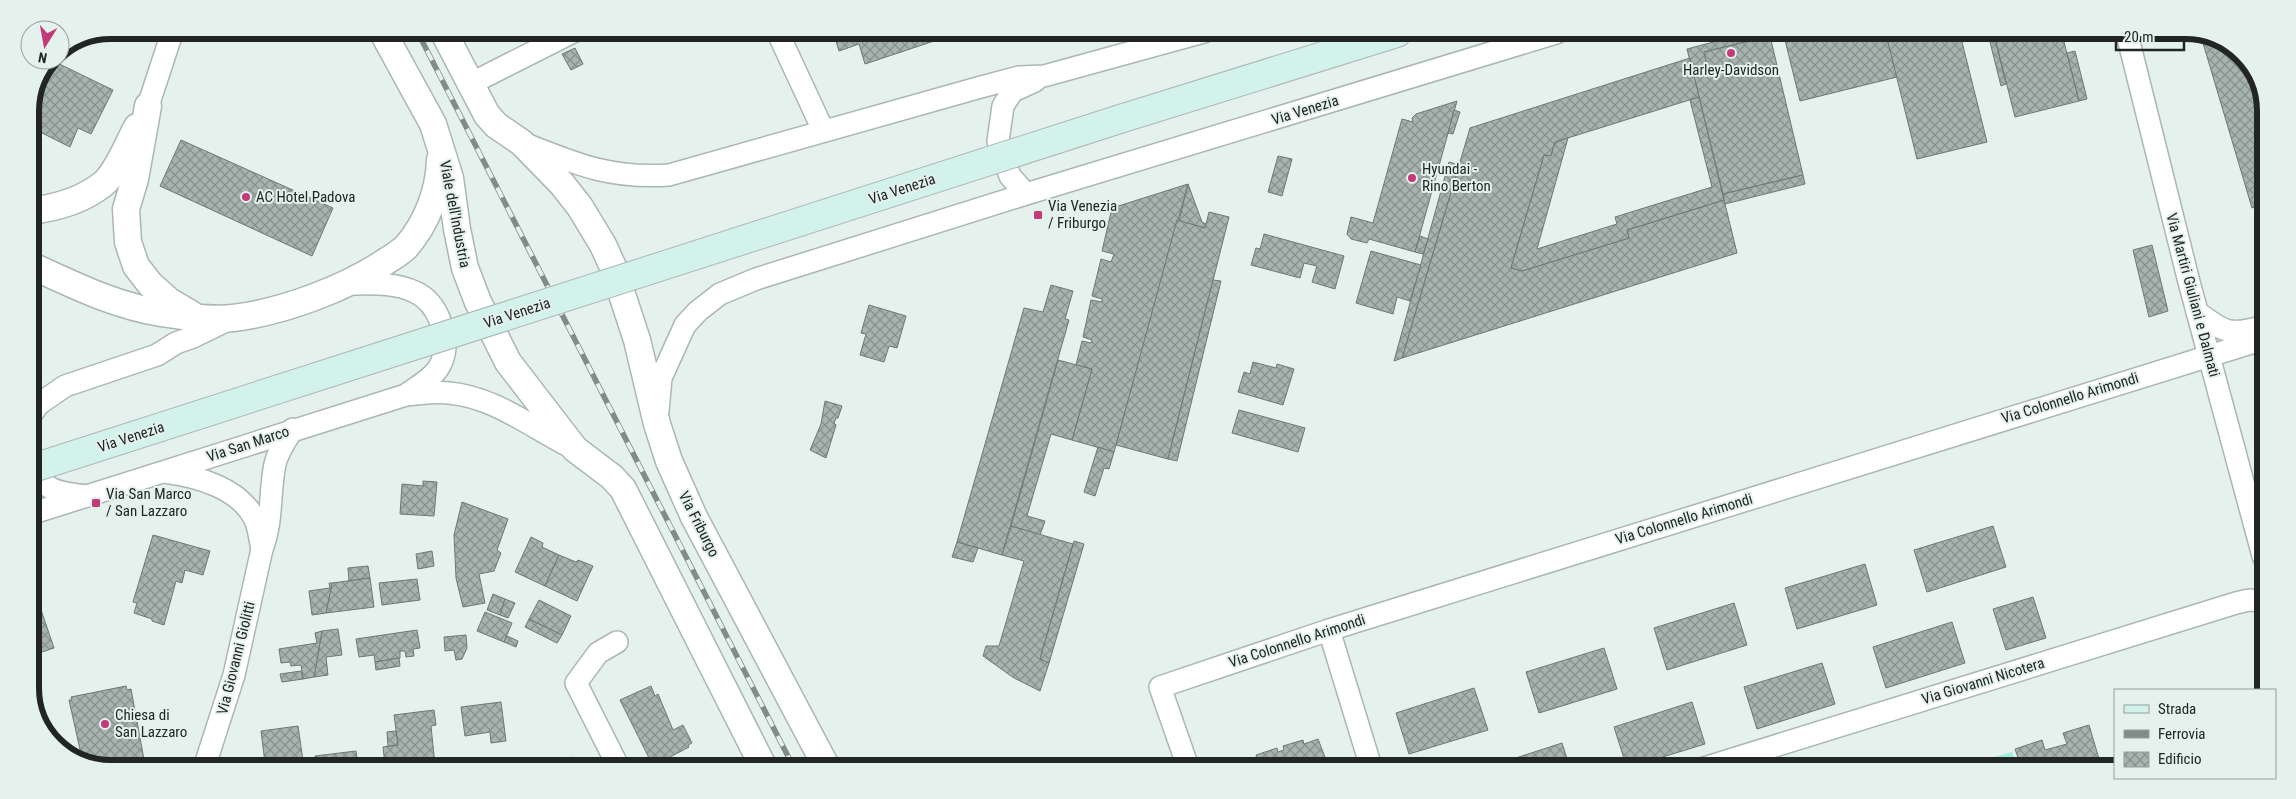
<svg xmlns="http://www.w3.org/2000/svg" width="2296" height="799" viewBox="0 0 2296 799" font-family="'Roboto Condensed',sans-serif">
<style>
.forest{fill:url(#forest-crowns)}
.building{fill:url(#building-cross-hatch);stroke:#6c7874}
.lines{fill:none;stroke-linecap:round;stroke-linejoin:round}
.minor-casing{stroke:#abb7b4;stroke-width:24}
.tertiary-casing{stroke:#abb7b4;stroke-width:29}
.secondary-casing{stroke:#abb7b4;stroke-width:30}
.minor{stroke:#fff;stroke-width:21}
.tertiary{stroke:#fff;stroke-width:26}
.secondary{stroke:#d3f2eb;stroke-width:28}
.rail-casing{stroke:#828b89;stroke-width:5.5}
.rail{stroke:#e4f1ed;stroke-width:4;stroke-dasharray:11;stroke-linecap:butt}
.secondary-bridge-casing{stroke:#abb7b4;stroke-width:30;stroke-linecap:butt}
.secondary-bridge{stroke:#d3f2eb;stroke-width:28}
.poi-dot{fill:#c23a78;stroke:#e4f1ed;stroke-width:2}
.labels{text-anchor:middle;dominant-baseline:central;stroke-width:4;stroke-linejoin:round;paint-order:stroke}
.poi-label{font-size:15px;fill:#212625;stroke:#e4f1ed;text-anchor:start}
.street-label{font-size:15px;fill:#212625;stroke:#e4f1ed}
.rim{fill:none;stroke:#212625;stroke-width:6}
</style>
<defs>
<pattern id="forest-crowns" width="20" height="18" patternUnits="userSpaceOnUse" patternTransform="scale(1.25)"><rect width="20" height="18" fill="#a0eeda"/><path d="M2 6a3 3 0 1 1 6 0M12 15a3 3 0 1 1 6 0" fill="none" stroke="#8accbb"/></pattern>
<pattern id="building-cross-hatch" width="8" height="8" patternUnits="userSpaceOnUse" patternTransform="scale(1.25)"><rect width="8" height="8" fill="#a6b3af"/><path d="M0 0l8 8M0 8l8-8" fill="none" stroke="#87918e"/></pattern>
</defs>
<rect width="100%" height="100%" fill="#e4f1ed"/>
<polygon class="forest" points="2012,752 2018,769 1952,769"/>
<g class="building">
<polygon points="833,31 944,32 946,37 865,64 859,44 839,51"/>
<polygon points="1747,33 1769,33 1770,36 1704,52 1708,70 1693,73 1687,49"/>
<polygon points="1783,33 1803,33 1803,35 1785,40"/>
<polygon points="1803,33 1886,34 1897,77 1800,101 1785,40"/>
<polygon points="1886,34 1960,34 1987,142 1917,159"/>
<polygon points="1988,34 1994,34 2006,84 2001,86"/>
<polygon points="1994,34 2062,34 2079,101 2015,117"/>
<polygon points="1770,36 1803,175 1723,194 1693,73 1708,70 1704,52"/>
<polygon points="2217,39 2249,61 2266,105 2265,213 2262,205 2252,208 2203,43"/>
<polygon points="575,48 583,64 571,70 562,54"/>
<polygon points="2075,51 2087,99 2079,101 2067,53"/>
<polygon points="1690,58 1699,97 1555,142 1551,156 1544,155 1511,268 1522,271 1629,238 1627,230 1724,200 1737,253 1402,358 1470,128"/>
<polygon points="51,60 113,90 91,134 78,128 70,147 30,127 30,106"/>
<polygon points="1699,97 1724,200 1627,230 1629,238 1522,271 1511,268 1544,155 1551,156 1555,142 1568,138 1537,249 1617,224 1615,217 1712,187 1690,100"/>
<polygon points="1457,101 1415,252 1369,239 1367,243 1351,239 1347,234 1351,217 1373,223 1402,119 1413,122 1412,118 1416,114"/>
<polygon points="1454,110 1460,112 1453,134 1448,133"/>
<polygon points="181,140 333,208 312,256 160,186"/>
<polygon points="1278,156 1292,159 1282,196 1268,192"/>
<polygon points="1449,162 1459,165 1402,358 1394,361"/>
<polygon points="1803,175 1805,184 1725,204 1723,194"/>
<polygon points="1188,184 1114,452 1072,440 1092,369 1076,365 1082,341 1091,343 1092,340 1083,337 1091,300 1102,302 1102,299 1092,296 1101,259 1111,262 1114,254 1102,251 1112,208"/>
<polygon points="1188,184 1202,222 1206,224 1205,228 1179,221"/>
<polygon points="1209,212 1229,217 1168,459 1116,445 1177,220 1205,228"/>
<polygon points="1264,234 1344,256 1335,289 1312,282 1317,266 1304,263 1300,278 1251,265 1256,248 1260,249"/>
<polygon points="1420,236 1428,239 1423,254 1415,252"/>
<polygon points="2152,245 2168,311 2149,317 2133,250"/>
<polygon points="1371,251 1421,265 1410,301 1397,297 1393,314 1356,303"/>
<polygon points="1213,280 1221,281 1177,461 1168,459"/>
<polygon points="1051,285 1073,291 1065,319 1069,320 1002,555 957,542 1024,308 1043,312"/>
<polygon points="869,305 906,316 897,348 889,346 884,362 860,355 866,334 861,333"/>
<polygon points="1058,360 1092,369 1072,440 1051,434 1027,516 1045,521 1040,535 1011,526"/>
<polygon points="1253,362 1276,368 1277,364 1294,369 1283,405 1238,392 1244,372 1250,374"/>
<polygon points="825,401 842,406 838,418 836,418 834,423 836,425 826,458 810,450 821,424"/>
<polygon points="1239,410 1305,428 1298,452 1232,433"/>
<polygon points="1098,447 1114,452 1109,469 1104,468 1095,496 1084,492"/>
<polygon points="423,481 437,482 434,516 400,514 402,484 423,486"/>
<polygon points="462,502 508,519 497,550 501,553 494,571 479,574 485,603 463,607 456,578 454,535"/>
<polygon points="1011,526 1073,544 1040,659 1049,663 1040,691 1014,678 983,656 986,646 999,646 1024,561 1002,555"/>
<polygon points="1993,526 2006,567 1927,592 1914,550"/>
<polygon points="153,535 210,551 203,575 185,570 182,583 176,581 164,625 152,621 152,619 134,613 137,603 133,602"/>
<polygon points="531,537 543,543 542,547 559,555 545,586 515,572"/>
<polygon points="1074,541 1084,544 1049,663 1040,659"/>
<polygon points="957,542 978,548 973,562 952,557"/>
<polygon points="432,551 434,566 418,569 416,554"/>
<polygon points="559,555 576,562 578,560 593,566 577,601 545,586"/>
<polygon points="1865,564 1877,605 1797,629 1785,588"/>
<polygon points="368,566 370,578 349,581 348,568"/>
<polygon points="370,578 374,607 326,613 332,583"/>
<polygon points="417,579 420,600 382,605 379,583"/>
<polygon points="329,583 332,583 326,613 312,615 309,591 330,588"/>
<polygon points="493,594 505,599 500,615 487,610"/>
<polygon points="2033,597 2046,638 2006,650 1993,609"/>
<polygon points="37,598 54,648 30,656 30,600"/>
<polygon points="505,599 515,603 508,618 500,615"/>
<polygon points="539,600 571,616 562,635 529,619"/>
<polygon points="1734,603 1747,645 1667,670 1654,628"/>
<polygon points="485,612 512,623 504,642 477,631"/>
<polygon points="529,619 562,635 557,643 525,627"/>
<polygon points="1952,622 1965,663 1886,688 1873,647"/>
<polygon points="338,629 342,655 326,657 328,675 314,677 322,631"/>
<polygon points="417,630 420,648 413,649 414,656 406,657 405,651 400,651 400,658 375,662 374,655 359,657 356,639"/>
<polygon points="322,631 314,677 303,679 301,665 291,666 290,662 281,663 279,649 317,643 315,633"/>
<polygon points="466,635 467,648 462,659 456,660 454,650 445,651 444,637"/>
<polygon points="507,636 518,641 516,647 504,642"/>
<polygon points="1604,648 1617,689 1539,713 1526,672"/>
<polygon points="399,658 400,666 376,670 375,662"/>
<polygon points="1822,663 1835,704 1757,729 1744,687"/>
<polygon points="301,671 303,679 282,682 280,674"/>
<polygon points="126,686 127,690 131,689 145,765 85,765 83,763 69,700 72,700 71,697"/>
<polygon points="651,686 655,696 658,694 673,730 683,725 692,743 688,745 689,747 653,766 620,700"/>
<polygon points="1474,688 1488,730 1409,754 1396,713"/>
<polygon points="501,702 506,741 491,743 490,732 465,736 461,707"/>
<polygon points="1692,702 1705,744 1627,768 1614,727"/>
<polygon points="434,710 436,725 431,726 435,765 385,765 383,747 398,745 394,715"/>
<polygon points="2089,725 2102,769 2022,769 2015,749 2042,740 2045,750 2067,744 2063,733"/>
<polygon points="298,726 303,761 315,759 316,765 256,765 261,761 265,763 261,731"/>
<polygon points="396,731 398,745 388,746 387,732"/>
<polygon points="1318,739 1328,765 1322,767 1245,767 1244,763 1257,759 1256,755 1277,748 1278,752 1284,750 1283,746 1303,740 1304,744"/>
<polygon points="1562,743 1570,768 1485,768"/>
<polygon points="356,751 358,765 316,765 315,756"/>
<polygon points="572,757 576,766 552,766 559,762 560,764"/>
</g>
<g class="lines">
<defs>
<g id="minor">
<polyline points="777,31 823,130"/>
<polyline points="2127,34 2189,282 2263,556"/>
<polyline points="470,84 575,31"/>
<polyline points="148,106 173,30"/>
<path d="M523,143C576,164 610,179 669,175L981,87L1019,77L1044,76L1204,32"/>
<polyline points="1026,194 1010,176 998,141 1003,106 1008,98 1013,91 1035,81"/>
<path d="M347,284C370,284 394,282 415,292C438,302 451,338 442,361C437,376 418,386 406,395"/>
<path d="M2197,312C2225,333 2230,336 2264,326"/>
<polyline points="658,411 661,378 685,325 698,311 720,294 756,279 1026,194 1556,33"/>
<polyline points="30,416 39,404 65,386 157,355 176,343 193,337 232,318"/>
<path d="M30,460C41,491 57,493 88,496"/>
<path d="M164,472C196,476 242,488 256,522C259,530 260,540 262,549"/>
<path d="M30,514L406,395C420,394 435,391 449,393C495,397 532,428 573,448"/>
<polyline points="1329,630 1371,767"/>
<polyline points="617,642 598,653 576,683 618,766"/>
<path d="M205,765L234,675L262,549C273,521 269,493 275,464C278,451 286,440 293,429"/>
<polyline points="1188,767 1160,687 1329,630 2264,339"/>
<polyline points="1704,768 2236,603 2249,600 2263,601"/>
</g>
<g id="tertiary">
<polyline points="382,31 433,124 450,178 457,229 465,268 478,302 508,362 575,449 612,477 623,489 763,766"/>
<polyline points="443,31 487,115 496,125 522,143 562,184 580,207 603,245 613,267 637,340 657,424 669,461 694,517 826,766"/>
<polyline points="148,106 135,179 126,209 128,242 136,266 150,284 169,301 191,314"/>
<path d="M30,211C55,208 83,200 103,184C117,173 128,143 137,127"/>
<path d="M30,265C74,285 113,305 161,313C180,316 214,320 233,318C283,312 347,288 388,260C394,256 401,252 406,247C427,223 439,191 440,160"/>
</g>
<polyline id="secondary" points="1120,119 1397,33"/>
</defs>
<use href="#minor" class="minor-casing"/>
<use href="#tertiary" class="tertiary-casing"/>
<use href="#secondary" class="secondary-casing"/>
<use href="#minor" class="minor"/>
<use href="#tertiary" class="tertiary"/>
<use href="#secondary" class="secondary"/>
<defs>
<polyline id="rail" points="417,31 793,766"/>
</defs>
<use href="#rail" class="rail-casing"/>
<use href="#rail" class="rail"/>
<defs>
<polyline id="secondary-bridge" points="30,469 1120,119"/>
</defs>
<use href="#secondary-bridge" class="secondary-bridge-casing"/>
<use href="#secondary-bridge" class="secondary-bridge"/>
</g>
<g class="poi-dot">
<circle cx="1731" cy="53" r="5"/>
<circle cx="1412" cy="178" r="5"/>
<circle cx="246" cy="197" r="5"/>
<rect x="1033" y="210" width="10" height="10" rx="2.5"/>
<rect x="91" y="498" width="10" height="10" rx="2.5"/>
<circle cx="105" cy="724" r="5"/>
</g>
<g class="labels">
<g class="poi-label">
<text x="1731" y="70" text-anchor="middle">Harley-Davidson</text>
<text x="1422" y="169">Hyundai -<tspan x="1422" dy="17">Rino Berton</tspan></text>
<text x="256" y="197">AC Hotel Padova</text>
<text x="1048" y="206">Via Venezia<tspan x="1048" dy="17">/ Friburgo</tspan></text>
<text x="106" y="494">Via San Marco<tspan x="106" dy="17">/ San Lazzaro</tspan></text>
<text x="115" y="715">Chiesa di<tspan x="115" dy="17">San Lazzaro</tspan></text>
</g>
<g class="street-label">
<text transform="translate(1305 110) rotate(-17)">Via Venezia</text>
<text transform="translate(902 189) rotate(-18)">Via Venezia</text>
<text transform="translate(455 214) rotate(79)">Viale dell'Industria</text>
<text transform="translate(2193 295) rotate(75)">Via Martiri Giuliani e Dalmati</text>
<text transform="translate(517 313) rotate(-18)">Via Venezia</text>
<text transform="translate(2070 398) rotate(-17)">Via Colonnello Arimondi</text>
<text transform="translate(131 437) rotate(-18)">Via Venezia</text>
<text transform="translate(248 444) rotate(-18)">Via San Marco</text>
<text transform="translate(1684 519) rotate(-17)">Via Colonnello Arimondi</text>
<text transform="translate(699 524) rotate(63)">Via Friburgo</text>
<text transform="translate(1297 641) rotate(-18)">Via Colonnello Arimondi</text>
<text transform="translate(236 658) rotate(-76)">Via Giovanni Giolitti</text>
<text transform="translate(1983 681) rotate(-17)">Via Giovanni Nicotera</text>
</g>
</g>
<path d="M0 0H2296V799H0ZM111 39H2185A72 72 0 0 1 2257 111V688A72 72 0 0 1 2185 760H111A72 72 0 0 1 39 688V111A72 72 0 0 1 111 39Z" fill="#e4f1ed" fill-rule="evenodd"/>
<path class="rim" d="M111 39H2185A72 72 0 0 1 2257 111V688A72 72 0 0 1 2185 760H111A72 72 0 0 1 39 688V111A72 72 0 0 1 111 39Z"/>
<rect x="2114" y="689" width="162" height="90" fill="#e4f1ed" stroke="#96a09d"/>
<rect x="2124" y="705" width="25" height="8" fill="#d3f2eb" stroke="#96a09d"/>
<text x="2158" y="714" font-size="15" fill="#212625">Strada</text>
<rect x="2124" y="730" width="25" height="8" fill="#828b89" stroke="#96a09d"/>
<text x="2158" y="739" font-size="15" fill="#212625">Ferrovia</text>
<rect x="2124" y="752" width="25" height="15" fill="url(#building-cross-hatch)" stroke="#96a09d"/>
<text x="2158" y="764" font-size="15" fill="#212625">Edificio</text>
<g transform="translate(45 45) rotate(191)"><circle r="24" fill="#e4f1ed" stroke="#96a09d"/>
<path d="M0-4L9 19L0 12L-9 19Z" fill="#c23a78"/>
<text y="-8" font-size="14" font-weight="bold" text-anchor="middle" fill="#212625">N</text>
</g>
<path d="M2116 42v8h68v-8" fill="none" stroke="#212625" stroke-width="2.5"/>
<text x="2124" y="42" font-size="15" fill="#212625" stroke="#e4f1ed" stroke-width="4" paint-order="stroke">20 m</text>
</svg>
